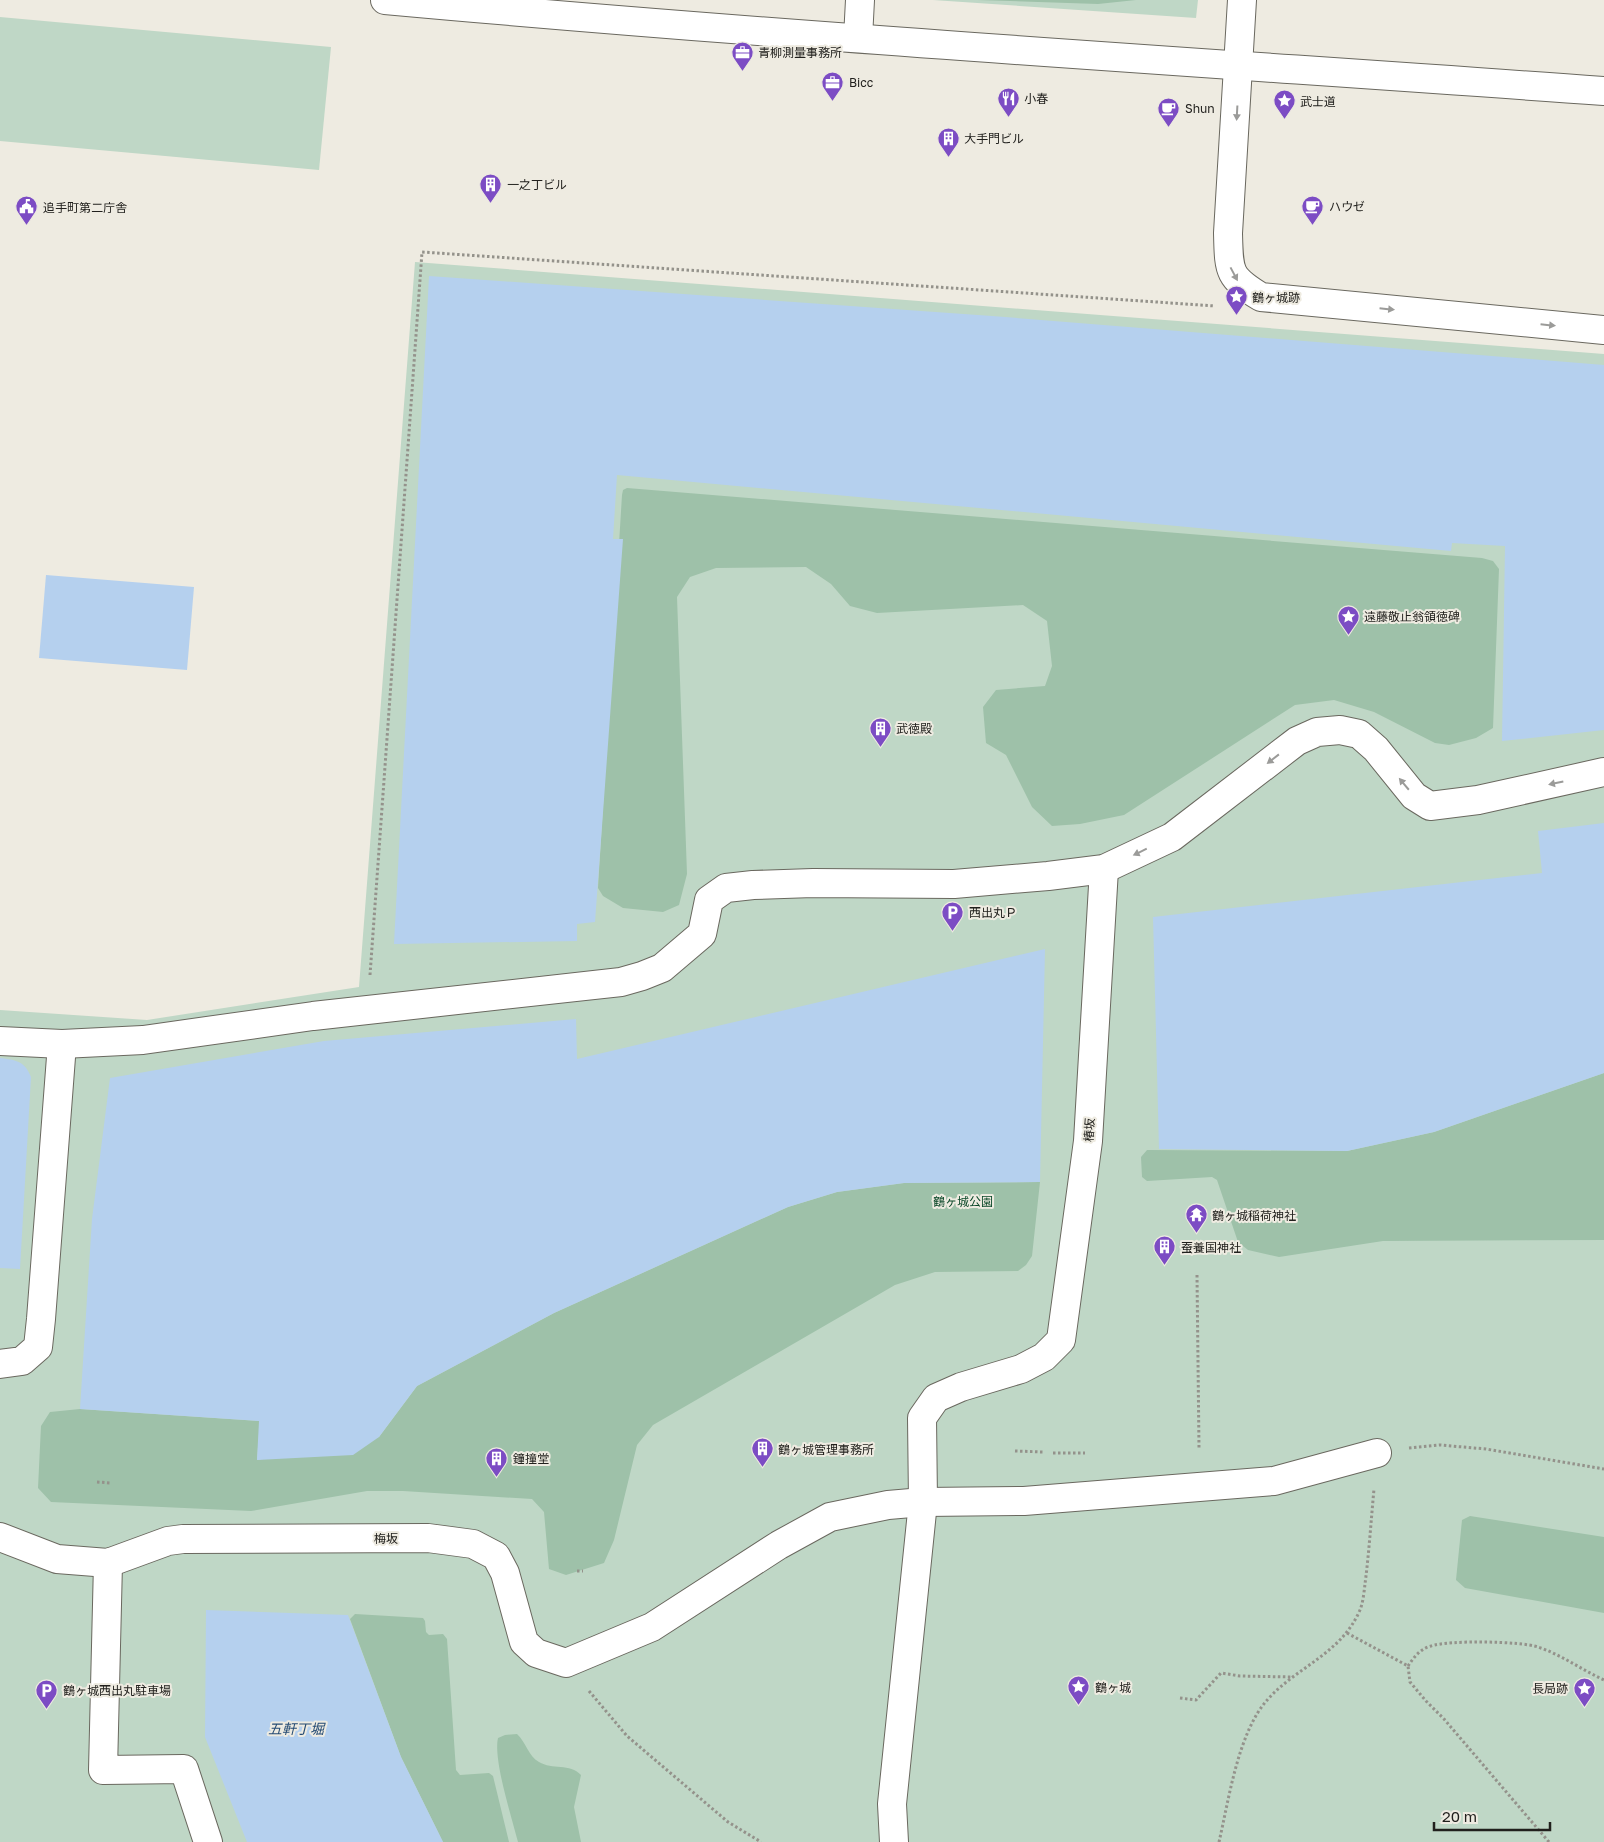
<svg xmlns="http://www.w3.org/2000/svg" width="1604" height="1842" viewBox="0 0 1604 1842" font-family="'Golos Text','Noto Sans JP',sans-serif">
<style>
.green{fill:#bfd7c6}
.forest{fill:#9ec1a9}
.water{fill:#b5d0ee}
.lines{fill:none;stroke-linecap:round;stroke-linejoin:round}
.minor-casing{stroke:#6a685f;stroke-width:30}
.path{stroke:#94928b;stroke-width:3;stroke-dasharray:2.5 2.5;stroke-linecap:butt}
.minor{stroke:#fff;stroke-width:28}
.oneway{fill:#9b9b99}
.labels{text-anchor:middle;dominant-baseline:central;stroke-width:4;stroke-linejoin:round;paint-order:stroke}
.poi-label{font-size:12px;fill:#21201d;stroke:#eeebe1;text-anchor:start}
.street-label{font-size:12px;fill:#21201d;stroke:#eeebe1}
.park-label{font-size:12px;fill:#094727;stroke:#eeebe1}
.water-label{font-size:14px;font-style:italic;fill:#264c74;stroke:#eeebe1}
</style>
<rect width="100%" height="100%" fill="#eeebe1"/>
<g class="green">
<polygon points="933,0 1198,0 1196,18"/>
<polygon points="0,17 331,47 319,170 0,141"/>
<polygon points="415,262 1604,354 1604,1842 0,1842 0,1010 147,1020 359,987"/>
</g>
<g class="forest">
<polygon points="977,0 1136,0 1098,4"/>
<polygon points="627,488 1482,558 1493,561 1499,569 1493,728 1476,738 1449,745 1435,743 1374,712 1334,700 1295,705 1124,815 1080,824 1052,826 1032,807 1006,755 986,743 983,707 996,690 1045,686 1052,666 1047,621 1023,605 877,613 850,606 831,584 806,567 716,568 690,577 677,597 687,874 679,905 663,912 623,908 603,896 598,888 622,495 623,490"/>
<polygon points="1604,1073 1604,1240 1383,1241 1279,1257 1248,1250 1238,1242 1217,1180 1212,1177 1147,1181 1142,1177 1141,1157 1147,1150 1347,1151 1434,1132"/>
<polygon points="1040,1182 1032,1256 1026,1265 1018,1271 935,1272 895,1285 653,1425 637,1445 614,1540 604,1563 566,1575 549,1569 544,1512 532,1499 403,1491 367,1491 251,1511 51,1502 38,1488 41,1426 50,1412 80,1409 260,1421 257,1460 379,1437 417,1386 554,1313 788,1207 837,1192 904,1183"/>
<polygon points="1470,1516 1604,1537 1604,1613 1465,1588 1456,1580 1462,1520"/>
<polygon points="355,1614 423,1618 425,1621 426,1632 429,1635 443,1634 447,1639 456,1770 460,1775 489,1773 493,1776 509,1842 443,1842 401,1757 350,1619"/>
<path d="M517,1734C526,1742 528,1756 539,1762C552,1770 570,1763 581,1775L574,1807L581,1842H518C512,1818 493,1760 498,1738L505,1735Z"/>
</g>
<g class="water">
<polygon points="429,276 992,316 1604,365 1604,730 1502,741 1505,546 1452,543 1451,551 617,475 613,539 623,539 595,922 577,924 577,941 394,944"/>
<polygon points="46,575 194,587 187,670 39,658"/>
<polygon points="1604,823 1604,1073 1434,1132 1347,1151 1159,1149 1153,917 1542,873 1538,831"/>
<polygon points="1045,949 1040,1182 904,1183 837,1192 788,1207 554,1313 417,1386 379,1437 353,1455 257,1460 259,1421 80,1409 92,1219 110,1078 324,1041 576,1019 577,1059"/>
<path d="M0,1058C16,1060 25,1061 31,1077L20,1269L0,1268Z"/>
<polygon points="206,1610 348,1615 401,1757 443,1842 247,1842 205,1737"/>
</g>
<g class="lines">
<defs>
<g id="minor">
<path d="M385,0C791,37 1198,62 1604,91"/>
<path d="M1242,0L1228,233C1229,272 1228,277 1261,297L1604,330"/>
<polyline points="858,38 860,0"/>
<polyline points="0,1041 62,1044 143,1040 313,1016 621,982 642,976 662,968 702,934 709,900 726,888 753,885 813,883 954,884 1048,876 1104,869 1172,837 1297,741 1317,732 1340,730 1359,734 1376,749 1414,796 1430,806 1478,800 1604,772"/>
<polyline points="0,1364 22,1361 38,1347 41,1319 62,1044"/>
<polyline points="0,1537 57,1559 108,1563 168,1541 183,1539 428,1538 473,1544 496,1556 505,1573 524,1642 536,1653 566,1663 652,1627 779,1545 830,1517 888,1505 923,1502 1024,1501 1274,1481 1377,1453"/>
<polyline points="108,1563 103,1770 184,1769 208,1842"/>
<polyline points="894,1842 892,1804 923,1502 922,1418 936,1398 961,1387 1021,1369 1044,1357 1061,1340 1088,1141 1104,869"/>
</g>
</defs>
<use href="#minor" class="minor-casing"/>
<g class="path">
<polyline points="370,975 422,252 1215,306"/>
<polyline points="1197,1275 1199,1448"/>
<polyline points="1409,1448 1440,1445 1486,1449 1604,1469"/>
<polyline points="1015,1451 1043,1452"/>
<polyline points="1053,1453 1085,1453"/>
<polyline points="97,1482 111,1483"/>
<polyline points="577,1571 583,1571"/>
<polyline points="1347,1633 1408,1666 1410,1682 1426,1701 1444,1719 1549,1842"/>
<path d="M1408,1666C1414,1657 1420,1649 1431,1646C1449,1640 1520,1641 1538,1647C1562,1655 1582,1670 1604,1680"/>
<polyline points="589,1691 627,1736 728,1822 761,1842"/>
<polyline points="1180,1698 1196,1700 1221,1673 1240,1676 1292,1677"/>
<path d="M1219,1842C1229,1799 1238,1732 1268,1699C1298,1666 1341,1654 1360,1610C1363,1603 1364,1592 1365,1584C1369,1553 1371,1521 1374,1489"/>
</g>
<use href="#minor" class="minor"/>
</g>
<defs><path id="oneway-solid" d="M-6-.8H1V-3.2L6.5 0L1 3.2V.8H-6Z" transform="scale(1.25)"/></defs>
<g class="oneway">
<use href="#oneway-solid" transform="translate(1237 113) rotate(93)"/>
<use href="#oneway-solid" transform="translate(1234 274) rotate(62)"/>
<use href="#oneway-solid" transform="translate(1387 309) rotate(6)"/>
<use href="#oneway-solid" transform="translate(1548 325) rotate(6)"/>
<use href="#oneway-solid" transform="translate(1273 759) rotate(142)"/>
<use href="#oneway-solid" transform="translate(1556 783) rotate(168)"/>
<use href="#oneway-solid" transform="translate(1404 784) rotate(-130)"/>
<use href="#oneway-solid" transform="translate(1140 852) rotate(154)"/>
</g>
<defs>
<symbol id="office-pin" viewBox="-11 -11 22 30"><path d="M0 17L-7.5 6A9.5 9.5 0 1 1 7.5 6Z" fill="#7c4cc4" stroke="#eeebe1"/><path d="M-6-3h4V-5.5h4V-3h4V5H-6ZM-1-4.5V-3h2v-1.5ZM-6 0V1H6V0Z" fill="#fff"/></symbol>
<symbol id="restaurant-pin" viewBox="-11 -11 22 30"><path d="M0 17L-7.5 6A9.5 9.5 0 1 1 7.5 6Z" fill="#7c4cc4" stroke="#eeebe1"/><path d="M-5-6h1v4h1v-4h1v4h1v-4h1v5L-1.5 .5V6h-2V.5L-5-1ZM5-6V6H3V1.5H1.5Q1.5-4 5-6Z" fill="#fff"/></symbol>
<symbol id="sight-pin" viewBox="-11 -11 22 30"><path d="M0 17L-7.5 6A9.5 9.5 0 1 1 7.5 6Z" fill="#7c4cc4" stroke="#eeebe1"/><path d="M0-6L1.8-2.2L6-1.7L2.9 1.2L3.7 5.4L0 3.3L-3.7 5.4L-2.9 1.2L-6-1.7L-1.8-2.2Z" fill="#fff"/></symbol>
<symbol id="cafe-pin" viewBox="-11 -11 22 30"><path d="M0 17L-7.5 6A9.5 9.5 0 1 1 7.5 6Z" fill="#7c4cc4" stroke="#eeebe1"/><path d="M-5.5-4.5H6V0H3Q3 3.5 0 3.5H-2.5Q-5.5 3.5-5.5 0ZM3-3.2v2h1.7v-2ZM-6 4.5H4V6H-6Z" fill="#fff"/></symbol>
<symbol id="building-pin" viewBox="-11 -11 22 30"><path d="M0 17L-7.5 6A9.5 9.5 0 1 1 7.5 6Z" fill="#7c4cc4" stroke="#eeebe1"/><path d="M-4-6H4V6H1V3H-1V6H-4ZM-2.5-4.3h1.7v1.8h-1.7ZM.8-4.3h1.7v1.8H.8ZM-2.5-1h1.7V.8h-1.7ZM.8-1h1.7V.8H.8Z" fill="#fff"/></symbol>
<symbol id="civic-pin" viewBox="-11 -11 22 30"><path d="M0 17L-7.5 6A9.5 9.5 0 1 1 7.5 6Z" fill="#7c4cc4" stroke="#eeebe1"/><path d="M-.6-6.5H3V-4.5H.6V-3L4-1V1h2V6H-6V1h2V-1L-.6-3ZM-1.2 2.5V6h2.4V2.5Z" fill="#fff"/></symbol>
<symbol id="parking-pin" viewBox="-11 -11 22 30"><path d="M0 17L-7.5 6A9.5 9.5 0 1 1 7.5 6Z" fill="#7c4cc4" stroke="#eeebe1"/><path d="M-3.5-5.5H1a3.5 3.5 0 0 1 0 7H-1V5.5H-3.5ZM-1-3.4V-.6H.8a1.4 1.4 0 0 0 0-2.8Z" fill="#fff"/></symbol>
<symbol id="temple-pin" viewBox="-11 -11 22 30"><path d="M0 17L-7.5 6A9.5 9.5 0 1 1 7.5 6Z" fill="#7c4cc4" stroke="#eeebe1"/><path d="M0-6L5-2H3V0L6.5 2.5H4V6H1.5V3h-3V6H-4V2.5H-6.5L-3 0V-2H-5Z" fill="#fff"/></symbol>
</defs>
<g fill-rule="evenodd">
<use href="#office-pin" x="730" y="40" width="25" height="34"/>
<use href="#office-pin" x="820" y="70" width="25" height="34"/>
<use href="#restaurant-pin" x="996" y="86" width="25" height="34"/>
<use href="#sight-pin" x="1272" y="88" width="25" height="34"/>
<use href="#cafe-pin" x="1156" y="96" width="25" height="34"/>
<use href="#building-pin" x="936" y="126" width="25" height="34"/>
<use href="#building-pin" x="478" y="172" width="25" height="34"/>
<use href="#cafe-pin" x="1300" y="194" width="25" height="34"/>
<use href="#civic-pin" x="14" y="194" width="25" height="34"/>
<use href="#sight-pin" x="1224" y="284" width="25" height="34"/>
<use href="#sight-pin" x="1336" y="604" width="25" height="34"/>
<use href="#building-pin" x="868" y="716" width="25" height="34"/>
<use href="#parking-pin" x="940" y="900" width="25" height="34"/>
<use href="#temple-pin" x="1184" y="1202" width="25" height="34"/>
<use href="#building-pin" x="1152" y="1234" width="25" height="34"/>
<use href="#building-pin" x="750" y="1436" width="25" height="34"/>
<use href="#building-pin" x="484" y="1446" width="25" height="34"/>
<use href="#sight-pin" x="1066" y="1674" width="25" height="34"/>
<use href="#sight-pin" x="1572" y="1676" width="25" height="34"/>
<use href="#parking-pin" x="34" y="1678" width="25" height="34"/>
</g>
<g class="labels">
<g class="poi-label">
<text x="758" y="52">青柳測量事務所</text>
<text x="849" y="82">Bicc</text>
<text x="1024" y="98">小春</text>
<text x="1300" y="101">武士道</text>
<text x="1185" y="108">Shun</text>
<text x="964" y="138">大手門ビル</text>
<text x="507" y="184">一之丁ビル</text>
<text x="1329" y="206">ハウゼ</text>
<text x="43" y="207">追手町第二庁舎</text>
<text x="1252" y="297">鶴ヶ城跡</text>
<text x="1364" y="616">遠藤敬止翁領徳碑</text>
<text x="896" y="728">武徳殿</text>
<text x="969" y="912">西出丸Ｐ</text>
<text x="1212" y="1215">鶴ヶ城稲荷神社</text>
<text x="1181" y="1247">蚕養国神社</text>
<text x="778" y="1449">鶴ヶ城管理事務所</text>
<text x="513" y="1458">鐘撞堂</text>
<text x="1095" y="1687">鶴ヶ城</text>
<text x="1568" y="1688" text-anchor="end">長局跡</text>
<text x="63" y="1690">鶴ヶ城西出丸駐車場</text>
</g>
<g class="street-label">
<text transform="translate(1089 1130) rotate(-86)">椿坂</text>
<text x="386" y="1538">梅坂</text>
</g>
<g class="park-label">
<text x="963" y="1201">鶴ヶ城公園</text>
</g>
<g class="water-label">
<text x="296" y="1728">五軒丁堀</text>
</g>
</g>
<path d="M1434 1822v8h116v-8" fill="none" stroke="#21201d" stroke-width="2.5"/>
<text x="1442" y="1822" font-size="15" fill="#21201d" stroke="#eeebe1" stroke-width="4" paint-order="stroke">20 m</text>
</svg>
